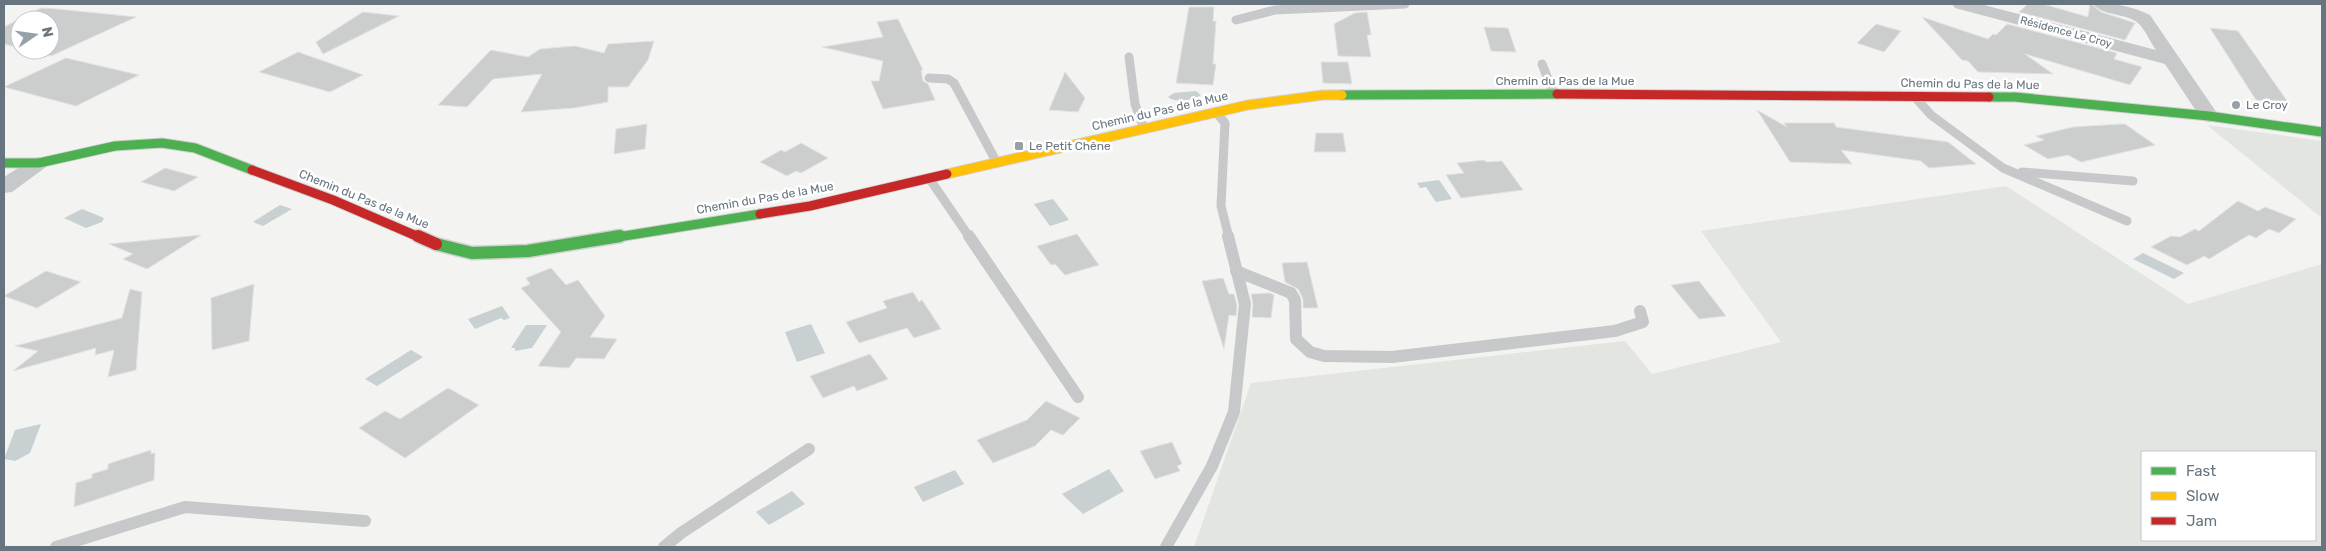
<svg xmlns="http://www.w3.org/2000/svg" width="2326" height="551" viewBox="0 0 2326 551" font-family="Rubik,sans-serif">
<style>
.green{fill:#e3e5e0;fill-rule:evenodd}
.water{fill:#c8d0d1}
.building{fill:#cccdcd;stroke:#e2e2e2}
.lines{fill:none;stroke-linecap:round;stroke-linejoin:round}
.fast-far1-casing{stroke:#d0d0d0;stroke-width:11}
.fast-casing{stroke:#d0d0d0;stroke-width:15}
.slow-casing{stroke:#d0d0d0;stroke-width:11}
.jam-far1-casing{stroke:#d0d0d0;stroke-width:11}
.jam-casing{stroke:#d0d0d0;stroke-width:15}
.lane-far1{stroke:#c7c8c9;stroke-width:9}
.lane{stroke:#c7c8c9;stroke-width:12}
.street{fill:#c7c8c9;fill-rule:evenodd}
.fast-far1{stroke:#4caf50;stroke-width:9}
.fast{stroke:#4caf50;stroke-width:12}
.slow{stroke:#ffc107;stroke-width:9}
.jam-far1{stroke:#c62828;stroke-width:9}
.jam{stroke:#c62828;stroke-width:12}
.poi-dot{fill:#97a1a7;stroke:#fff;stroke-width:2}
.labels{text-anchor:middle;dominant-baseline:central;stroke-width:5;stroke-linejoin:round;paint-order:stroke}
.far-street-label{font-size:11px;fill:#66757f;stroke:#fff}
.street-label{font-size:12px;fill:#66757f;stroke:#fff}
.poi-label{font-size:12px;fill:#66757f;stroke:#fff;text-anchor:start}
</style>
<rect width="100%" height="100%" fill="#f3f3f2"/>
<g class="green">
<polygon points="2207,125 2322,141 2322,218"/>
<path d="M2006,186L2188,304L2322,264V547H1194L1251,383L1625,341L1652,374L1781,342L1701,231ZM2142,452H2315V540H2142Z"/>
</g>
<g class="water">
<path d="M1196,91L1201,95C1192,100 1177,104 1168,97L1174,93Z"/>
<polygon points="1439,180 1452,199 1436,202 1426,187 1420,188 1417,183"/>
<polygon points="1053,199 1069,220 1050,226 1034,204"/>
<polygon points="280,205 292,209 263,226 253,222"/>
<polygon points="82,209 104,218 102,222 86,228 64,218"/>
<polygon points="2143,253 2184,273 2174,279 2133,259"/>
<polygon points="502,306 510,318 504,320 501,318 475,329 468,319"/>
<polygon points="811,324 825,353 797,362 785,332"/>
<polygon points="526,325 547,325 532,348 515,351 515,348 511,348"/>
<polygon points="411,350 423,357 377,386 365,379"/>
<polygon points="41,424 30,453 15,461 4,459 15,430"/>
<polygon points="1109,469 1124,491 1083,514 1062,494"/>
<polygon points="955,470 964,484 923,502 914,487"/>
<polygon points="792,491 805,504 769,525 756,512"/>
</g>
<g class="building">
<polygon points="2028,4 2043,4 2088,17 2090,4 2091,4 2101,12 2135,23 2125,40 2019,12"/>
<polygon points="1189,7 1214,7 1213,21 1216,21 1213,64 1216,64 1213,85 1176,83"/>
<polygon points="41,8 57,9 136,17 51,56 27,50 50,50 50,20 20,20 20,48 4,44 4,27"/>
<polygon points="363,12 399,16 323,54 316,42"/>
<polygon points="1367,12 1371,35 1367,35 1371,57 1338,56 1334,24 1355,13"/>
<polygon points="1922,17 1988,39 1993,34 1996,35 2007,24 2117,53 2114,59 2142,67 2130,85 2025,54 2053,74 1978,72 1968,61 1962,60"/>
<polygon points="898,19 923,70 921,70 923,81 928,84 935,100 883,109 871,81 879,81 883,61 822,47 883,37 877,22"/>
<polygon points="1876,24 1901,31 1884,52 1857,43"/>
<polygon points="1484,27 1508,28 1516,52 1491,51"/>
<polygon points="2210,28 2238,31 2290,105 2256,100"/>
<polygon points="654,41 648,60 628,87 608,87 608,102 574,108 521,112 542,74 493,79 467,107 438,105 491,50 528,57 540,49 575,46 604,53 608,44"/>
<polygon points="298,52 335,65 363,75 330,92 259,72"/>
<polygon points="66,58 139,75 76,106 4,87"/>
<polygon points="1321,62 1348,62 1352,84 1323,83"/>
<polygon points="1065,72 1085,98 1078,112 1049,110"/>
<polygon points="1757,110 1787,127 1784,123 1834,123 1836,127 1948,142 1976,164 1929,168 1921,161 1841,150 1852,164 1790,162"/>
<polygon points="647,124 645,149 614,154 616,129"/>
<polygon points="2122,124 2125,124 2155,145 2081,162 2068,155 2048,159 2024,145 2044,140 2036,136 2073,127"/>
<polygon points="1316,133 1343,133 1346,152 1314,152"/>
<polygon points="801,143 828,158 801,173 796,171 787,176 760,162 781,150 785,152"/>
<polygon points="1484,160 1486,162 1502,161 1523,190 1461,198 1446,175 1464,173 1457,163"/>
<polygon points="165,168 198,177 174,191 141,182"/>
<polygon points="2238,201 2258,211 2265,207 2296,219 2279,233 2269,229 2256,238 2249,235 2209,259 2204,256 2187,265 2151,247 2171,236 2180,237 2195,229 2199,231"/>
<polygon points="1077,234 1099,265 1065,275 1055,264 1051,265 1037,246"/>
<polygon points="201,235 147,269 123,259 133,254 109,244"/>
<polygon points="1307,262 1318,308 1303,308 1303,299 1298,289 1285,282 1282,263"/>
<polygon points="551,268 566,285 578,280 605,316 590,337 617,339 604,359 576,358 569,368 538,366 561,332 521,288 530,284 526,278"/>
<polygon points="46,271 81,282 37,308 4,296"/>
<polygon points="1223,278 1229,294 1234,294 1237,305 1236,316 1229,315 1224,349 1202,281"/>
<polygon points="1699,281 1713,299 1726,316 1699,319 1671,285"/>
<polygon points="254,284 249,341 212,350 211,298"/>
<polygon points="130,289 142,292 136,370 108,377 114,350 95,355 96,348 13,371 38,351 15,346 122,318"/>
<polygon points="913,292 919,302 922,300 941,329 914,338 907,328 859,343 846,322 887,308 883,301"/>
<polygon points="1270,293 1274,295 1271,318 1252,317 1253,304 1251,294"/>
<polygon points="870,354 888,379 857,391 854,386 823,398 810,376"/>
<polygon points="448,388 479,405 405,458 359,428 385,411 400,419"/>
<polygon points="1046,401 1080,418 1063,435 1051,430 1035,446 993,463 977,440 1027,420"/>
<polygon points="1172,442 1182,464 1177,466 1180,471 1155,479 1140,451"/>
<polygon points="151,450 151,454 155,453 154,480 74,507 76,483 92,478 92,474 108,469 108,464"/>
</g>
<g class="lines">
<defs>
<g id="fast-far1">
<polyline points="1342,95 1557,94"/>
<polyline points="1989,97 2015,97 2209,116 2322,132"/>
<polyline points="4,163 39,163 115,146 162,143 195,148 252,170"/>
<polyline points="612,238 760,214"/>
</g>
<polyline id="fast" points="436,244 472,253 528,251 620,236"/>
<polyline id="slow" points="947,174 1248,105 1323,95 1342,95"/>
<g id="jam-far1">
<polyline points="1557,94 1989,97"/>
<polyline points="252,170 333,200 421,238"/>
<polyline points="760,214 810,206 947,174"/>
</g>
<polyline id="jam" points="418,236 436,244"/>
</defs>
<use href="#fast-far1" class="fast-far1-casing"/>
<use href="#fast" class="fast-casing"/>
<use href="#slow" class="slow-casing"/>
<use href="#jam-far1" class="jam-far1-casing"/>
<use href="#jam" class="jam-casing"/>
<g class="lane-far1">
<polyline points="1236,20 1275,10 1405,4"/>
<polyline points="1129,57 1135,104 1144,129"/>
<polyline points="1542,64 1554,94"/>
<polyline points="929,78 948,79 954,83 997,163"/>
<polyline points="1914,96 1931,115 2003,168 2127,221"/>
<polyline points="1216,112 1225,123 1221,206 1229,238"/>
<polyline points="2022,172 2133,181"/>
<polyline points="929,178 970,238"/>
</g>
<g class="lane">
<polyline points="969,236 1078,397"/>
<polyline points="1236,271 1291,293 1295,300 1296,339 1310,352 1324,356 1392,357 1615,331 1643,322 1640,311"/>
<polyline points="56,547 185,507 365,521"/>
<polyline points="664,547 681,533 809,449"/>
<polyline points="1166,547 1212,466 1234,412 1245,304 1228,236"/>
</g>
<g class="street">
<path d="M1952,4H1980L2156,50C2150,42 2145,29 2138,23C2126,13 2102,16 2093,4C2115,3 2131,6 2150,15L2219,116L2216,120L2209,122L2202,120L2165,64L1955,8Z"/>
<polygon points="39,157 46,159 50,163 46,167 12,192 4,193 4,177 32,159"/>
</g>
<use href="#fast-far1" class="fast-far1"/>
<use href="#fast" class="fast"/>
<use href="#slow" class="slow"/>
<use href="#jam-far1" class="jam-far1"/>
<use href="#jam" class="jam"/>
</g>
<g class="poi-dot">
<circle cx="2236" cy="105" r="5"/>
<rect x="1014" y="141" width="10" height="10" rx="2.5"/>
</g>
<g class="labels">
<g class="far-street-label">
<text transform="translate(2066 32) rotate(15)">Résidence Le Croy</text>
</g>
<g class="street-label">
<text x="1565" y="81">Chemin du Pas de la Mue</text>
<text transform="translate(1970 84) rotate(1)">Chemin du Pas de la Mue</text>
<text transform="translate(1160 111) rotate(-13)">Chemin du Pas de la Mue</text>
<text transform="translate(765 198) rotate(-10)">Chemin du Pas de la Mue</text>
<text transform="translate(364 199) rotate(22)">Chemin du Pas de la Mue</text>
</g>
<g class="poi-label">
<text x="2246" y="105">Le Croy</text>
<text x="1029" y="146">Le Petit Chêne</text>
</g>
</g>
<rect width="2326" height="551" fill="none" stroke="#66757f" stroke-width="10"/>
<rect x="2141" y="451" width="175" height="90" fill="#ffffff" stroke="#c2c8cc"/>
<rect x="2151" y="467" width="25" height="8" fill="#4caf50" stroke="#c2c8cc"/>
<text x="2186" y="476" font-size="15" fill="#66757f">Fast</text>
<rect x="2151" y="492" width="25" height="8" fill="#ffc107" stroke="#c2c8cc"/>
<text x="2186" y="501" font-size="15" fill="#66757f">Slow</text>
<rect x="2151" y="517" width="25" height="8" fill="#c62828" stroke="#c2c8cc"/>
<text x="2186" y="526" font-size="15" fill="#66757f">Jam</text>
<g transform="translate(35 35) rotate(77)"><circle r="24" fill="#ffffff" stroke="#c2c8cc"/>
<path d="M0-4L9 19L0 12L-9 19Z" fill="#97a1a7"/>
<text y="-8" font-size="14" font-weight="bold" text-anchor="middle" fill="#66757f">N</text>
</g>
</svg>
